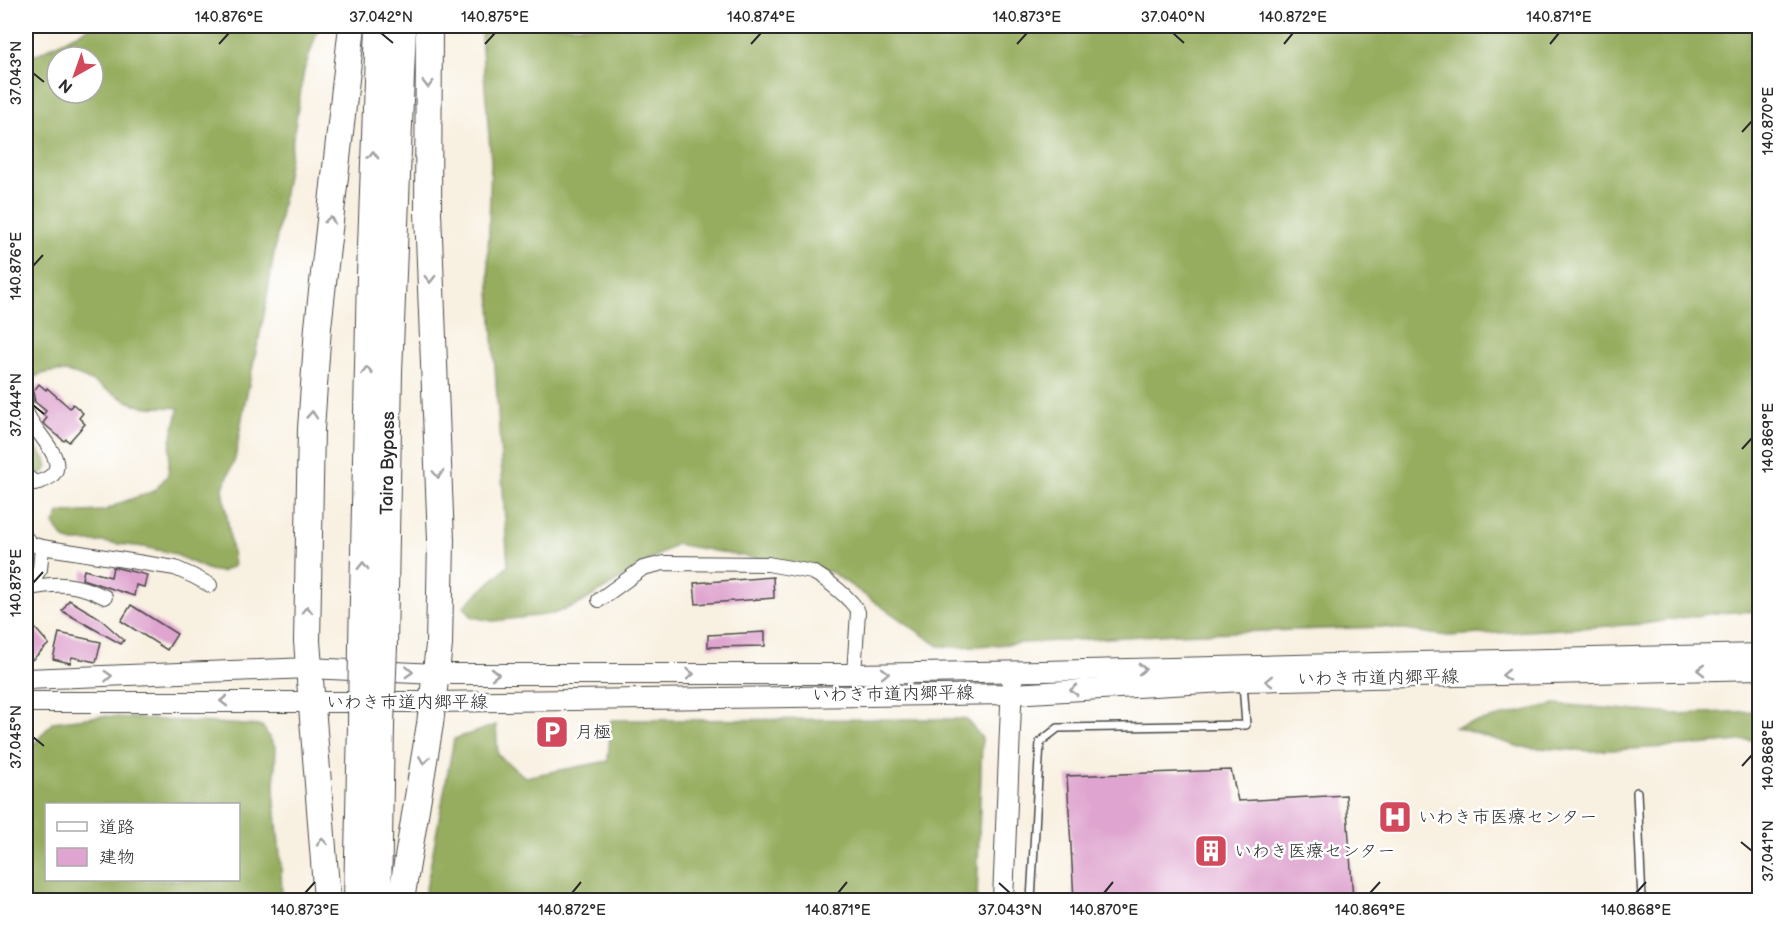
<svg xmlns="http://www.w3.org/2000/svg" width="1785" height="926" viewBox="0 0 1785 926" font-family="'Balsamiq Sans','Klee One',sans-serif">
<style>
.forest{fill:#96ad5f;stroke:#606c45;stroke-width:1.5;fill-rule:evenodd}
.building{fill:#dfa4cf}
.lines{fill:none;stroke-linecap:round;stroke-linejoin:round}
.lane-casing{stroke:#4a4946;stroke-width:10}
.street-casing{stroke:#4a4946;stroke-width:16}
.secondary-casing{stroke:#4a4946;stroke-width:22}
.highway-casing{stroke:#4a4946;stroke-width:28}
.lane{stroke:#fff;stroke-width:7}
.street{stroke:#fff;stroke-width:14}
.secondary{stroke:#fff;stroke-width:20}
.highway{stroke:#fff;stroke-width:26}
.highway-bridge-casing{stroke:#4a4946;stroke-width:28;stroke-linecap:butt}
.highway-bridge{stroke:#fff;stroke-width:26}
.oneway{stroke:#a0a0a0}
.ticks{fill:none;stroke:#2b2b2b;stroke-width:2}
.labels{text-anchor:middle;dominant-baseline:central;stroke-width:5;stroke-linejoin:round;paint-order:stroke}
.street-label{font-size:18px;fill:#2b2b2b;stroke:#fff}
.poi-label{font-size:18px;fill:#2b2b2b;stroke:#fff;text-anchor:start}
.neatline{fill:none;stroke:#2b2b2b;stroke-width:2}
.ticks-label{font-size:15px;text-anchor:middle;fill:#2b2b2b}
</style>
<rect width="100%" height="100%" fill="#fff"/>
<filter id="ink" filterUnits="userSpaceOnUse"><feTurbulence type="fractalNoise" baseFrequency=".0167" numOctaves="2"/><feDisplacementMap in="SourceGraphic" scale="12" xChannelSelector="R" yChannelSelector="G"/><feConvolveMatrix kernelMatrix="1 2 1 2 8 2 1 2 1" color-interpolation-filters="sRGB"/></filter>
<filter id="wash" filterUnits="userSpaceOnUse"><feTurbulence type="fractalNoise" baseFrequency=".008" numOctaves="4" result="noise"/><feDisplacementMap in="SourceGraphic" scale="24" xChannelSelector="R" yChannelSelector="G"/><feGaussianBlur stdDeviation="1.35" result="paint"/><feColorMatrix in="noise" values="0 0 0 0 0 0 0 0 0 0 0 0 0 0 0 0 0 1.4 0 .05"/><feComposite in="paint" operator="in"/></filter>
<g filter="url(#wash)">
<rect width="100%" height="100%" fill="#f8f0e0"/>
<g class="forest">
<path d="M92,26H319L304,71L264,315L244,407L235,459L223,488L234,566L221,572L209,570L172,553L144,547L102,542H73L64,539L54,524L59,513L104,511L120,503L154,491L168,475L171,440L179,408C166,406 150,409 137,405C107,394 75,362 42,374C35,376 30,378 26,383V60ZM57,57H93V93H57Z"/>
<polygon points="484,26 1759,26 1759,611 1715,613 1643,624 1448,636 1383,627 1175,634 959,647 939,646 831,572 676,544 581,603 553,614 493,621 472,617 464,606 508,566 488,260 491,161 481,36"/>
<polygon points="26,433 45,459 47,467 42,474 35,475 26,462"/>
<polygon points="1555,704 1675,714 1759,711 1759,739 1687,746 1591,751 1520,747 1455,727"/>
<path d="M102,716L262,726L276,748L274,792L281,866L282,900H26V753L53,722ZM238,804V880H46V804Z"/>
<polygon points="966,719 982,738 977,900 424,900 454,739 496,725 498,755 525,777 608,761 611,720"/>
</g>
<g id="blocks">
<g class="building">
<polygon points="39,384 46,390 47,388 70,408 73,404 83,413 79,418 85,424 69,442 66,439 64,441 43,423 47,418 43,415 46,411 35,402 33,392"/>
<polygon points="113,567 147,575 144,587 136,585 134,596 82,579 84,570 111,577"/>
<polygon points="773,577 774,598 696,604 694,583"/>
<polygon points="69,600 98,617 124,640 121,644 62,611"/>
<polygon points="131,605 177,634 167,650 121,621"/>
<polygon points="26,618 49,644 32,660 26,653"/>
<polygon points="765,632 765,646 708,647 708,635"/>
<polygon points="59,633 101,642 96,662 72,657 70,663 53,659"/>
<polygon points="1231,770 1238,801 1346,795 1353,900 1074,900 1067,776"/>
</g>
</g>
</g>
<g filter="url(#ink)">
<use href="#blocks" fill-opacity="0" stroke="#4a4946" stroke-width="1.5"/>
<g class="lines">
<defs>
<g id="lane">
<polyline points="1637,792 1642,900"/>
<polyline points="1031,900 1040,742 1058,728 1246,725 1243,683"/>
</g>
<g id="street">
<polyline points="26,400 26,398"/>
<path d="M26,411C33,435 85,471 35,483L26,476"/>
<polyline points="26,538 31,544 42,547 175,568 193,576 210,585"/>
<path d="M26,589C57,582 76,583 105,597"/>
<polyline points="26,589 40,569 42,547"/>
<path d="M599,600L643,568L664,563L768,564L812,572C825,578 852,599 858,612L854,674"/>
</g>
<g id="secondary">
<polyline points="26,679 309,668 436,674 854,674 1042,671 1760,654"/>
<polyline points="26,702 433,702 1012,694 1243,681 1760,669"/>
<polyline points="1003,900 1012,681"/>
</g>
<g id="highway">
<polyline points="362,645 370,274 379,26"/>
<path id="s1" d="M384,645L389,372L403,26"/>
<polyline points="327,900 307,641 311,429 318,327 352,26"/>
<polyline points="357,900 361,724"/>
<polyline points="378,900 381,725"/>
<polyline points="401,900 430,724 439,645 441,540 428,212 429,26"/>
</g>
</defs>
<use href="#lane" class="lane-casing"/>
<use href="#street" class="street-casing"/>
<use href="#secondary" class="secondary-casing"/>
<use href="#highway" class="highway-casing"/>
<use href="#lane" class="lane"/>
<use href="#street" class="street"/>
<use href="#secondary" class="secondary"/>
<use href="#highway" class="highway"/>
<defs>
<g id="highway-bridge">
<polyline points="361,724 362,645"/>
<polyline points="381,725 384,645"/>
</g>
</defs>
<use href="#highway-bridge" class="highway-bridge-casing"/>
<use href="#highway-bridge" class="highway-bridge"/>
</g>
<defs><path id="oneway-chevron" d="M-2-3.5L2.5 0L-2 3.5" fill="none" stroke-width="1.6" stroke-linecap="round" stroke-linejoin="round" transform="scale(1.5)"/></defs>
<g class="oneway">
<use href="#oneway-chevron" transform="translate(428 84) rotate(90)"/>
<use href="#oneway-chevron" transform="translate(373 155) rotate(-88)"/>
<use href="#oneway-chevron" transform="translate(330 220) rotate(-83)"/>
<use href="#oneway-chevron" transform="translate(430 279) rotate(89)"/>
<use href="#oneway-chevron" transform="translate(367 371) rotate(-89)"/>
<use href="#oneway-chevron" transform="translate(312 415) rotate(-86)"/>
<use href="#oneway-chevron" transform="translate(438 474) rotate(88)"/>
<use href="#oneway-chevron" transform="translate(363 566) rotate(-89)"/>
<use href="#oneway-chevron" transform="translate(307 610) rotate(-89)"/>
<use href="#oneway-chevron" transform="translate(1142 669) rotate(-1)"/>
<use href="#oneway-chevron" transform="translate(1701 670) rotate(179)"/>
<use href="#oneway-chevron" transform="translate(409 672) rotate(3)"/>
<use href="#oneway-chevron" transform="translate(885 673) rotate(-1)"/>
<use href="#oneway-chevron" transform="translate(495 674)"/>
<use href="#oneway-chevron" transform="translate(690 674)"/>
<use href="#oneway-chevron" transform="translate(1506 675) rotate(179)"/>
<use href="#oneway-chevron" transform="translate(108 676) rotate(-3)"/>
<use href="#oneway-chevron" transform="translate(1269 681) rotate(179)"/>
<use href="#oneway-chevron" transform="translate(1074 690) rotate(177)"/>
<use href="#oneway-chevron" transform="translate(224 701) rotate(180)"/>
<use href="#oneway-chevron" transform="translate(424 760) rotate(99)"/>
<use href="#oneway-chevron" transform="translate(322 842) rotate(-95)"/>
</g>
</g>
<path class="ticks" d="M381,33L393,43M1173,33L1184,43M219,44L229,33M485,44L495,33M751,44L761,33M1017,44L1027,33M1284,44L1293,33M1550,44L1559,33M33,73L44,82M1742,132L1752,121M33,266L43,255M33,405L44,414M1742,449L1752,438M33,583L43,572M33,737L44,746M1742,766L1752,755M1741,842L1752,851M999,883L1010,893M305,893L315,882M572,893L581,882M838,893L847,882M1104,893L1113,882M1370,893L1380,882M1636,893L1646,882"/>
<defs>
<symbol id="parking-square" viewBox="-11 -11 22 22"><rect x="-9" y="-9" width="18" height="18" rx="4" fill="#d1495b" stroke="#fff"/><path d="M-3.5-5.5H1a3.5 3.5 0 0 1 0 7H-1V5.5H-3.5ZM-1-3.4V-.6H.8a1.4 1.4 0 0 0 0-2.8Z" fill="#fff"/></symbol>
<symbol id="hospital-square" viewBox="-11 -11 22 22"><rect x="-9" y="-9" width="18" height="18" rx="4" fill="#d1495b" stroke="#fff"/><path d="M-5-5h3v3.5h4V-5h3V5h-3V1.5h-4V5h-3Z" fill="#fff"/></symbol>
<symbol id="building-square" viewBox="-11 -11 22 22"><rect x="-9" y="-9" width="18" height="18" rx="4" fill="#d1495b" stroke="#fff"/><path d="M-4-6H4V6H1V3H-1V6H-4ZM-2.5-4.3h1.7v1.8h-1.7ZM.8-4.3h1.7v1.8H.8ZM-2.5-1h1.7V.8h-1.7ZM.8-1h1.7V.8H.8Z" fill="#fff"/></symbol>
</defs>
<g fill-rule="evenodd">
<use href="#parking-square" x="533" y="713" width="38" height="38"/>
<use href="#hospital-square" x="1376" y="798" width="38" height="38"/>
<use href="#building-square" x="1192" y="832" width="38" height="38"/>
</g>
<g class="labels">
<g class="street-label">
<text stroke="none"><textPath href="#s1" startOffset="182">Taira Bypass</textPath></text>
<text transform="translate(1378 678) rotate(-1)">いわき市道内郷平線</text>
<text transform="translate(893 694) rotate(-1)">いわき市道内郷平線</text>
<text x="407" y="702">いわき市道内郷平線</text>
</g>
<g class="poi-label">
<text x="575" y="732">月極</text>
<text x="1418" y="817">いわき市医療センター</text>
<text x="1234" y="851">いわき医療センター</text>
</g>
</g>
<rect width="1785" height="926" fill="none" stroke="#fff" stroke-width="66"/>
<rect x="45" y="803" width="195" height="78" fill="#ffffff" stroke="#aaaaaa" stroke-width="1.5"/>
<rect x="57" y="822" width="30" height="9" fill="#ffffff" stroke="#aaaaaa" stroke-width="1.5"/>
<text x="99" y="833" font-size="18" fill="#2b2b2b">道路</text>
<rect x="57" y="848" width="30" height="18" fill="#dfa4cf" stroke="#aaaaaa" stroke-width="1.5"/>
<text x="99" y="863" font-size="18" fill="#2b2b2b">建物</text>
<g transform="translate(75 75) rotate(220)"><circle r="28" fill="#ffffff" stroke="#aaaaaa" stroke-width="1.5"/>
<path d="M0-4.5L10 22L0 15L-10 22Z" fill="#d1495b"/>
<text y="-9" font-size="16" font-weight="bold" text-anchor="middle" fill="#2b2b2b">N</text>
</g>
<rect x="33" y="33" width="1719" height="860" class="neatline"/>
<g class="ticks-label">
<text x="229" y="22">140.876°E</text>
<text x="381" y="22">37.042°N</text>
<text x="495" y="22">140.875°E</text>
<text x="761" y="22">140.874°E</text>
<text x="1027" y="22">140.873°E</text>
<text x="1173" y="22">37.040°N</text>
<text x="1293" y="22">140.872°E</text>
<text x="1559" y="22">140.871°E</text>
<text transform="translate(16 73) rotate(-90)" y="5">37.043°N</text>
<text transform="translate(1768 121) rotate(-90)" y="5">140.870°E</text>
<text transform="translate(16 266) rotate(-90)" y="5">140.876°E</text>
<text transform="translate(16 405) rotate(-90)" y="5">37.044°N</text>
<text transform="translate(1768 438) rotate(-90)" y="5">140.869°E</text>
<text transform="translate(16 583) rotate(-90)" y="5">140.875°E</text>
<text transform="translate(16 737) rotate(-90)" y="5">37.045°N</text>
<text transform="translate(1768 755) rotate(-90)" y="5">140.868°E</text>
<text transform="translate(1768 851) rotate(-90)" y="5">37.041°N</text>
<text x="305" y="915">140.873°E</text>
<text x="572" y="915">140.872°E</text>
<text x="838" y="915">140.871°E</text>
<text x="1010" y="915">37.043°N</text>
<text x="1104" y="915">140.870°E</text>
<text x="1370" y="915">140.869°E</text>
<text x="1636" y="915">140.868°E</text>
</g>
</svg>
